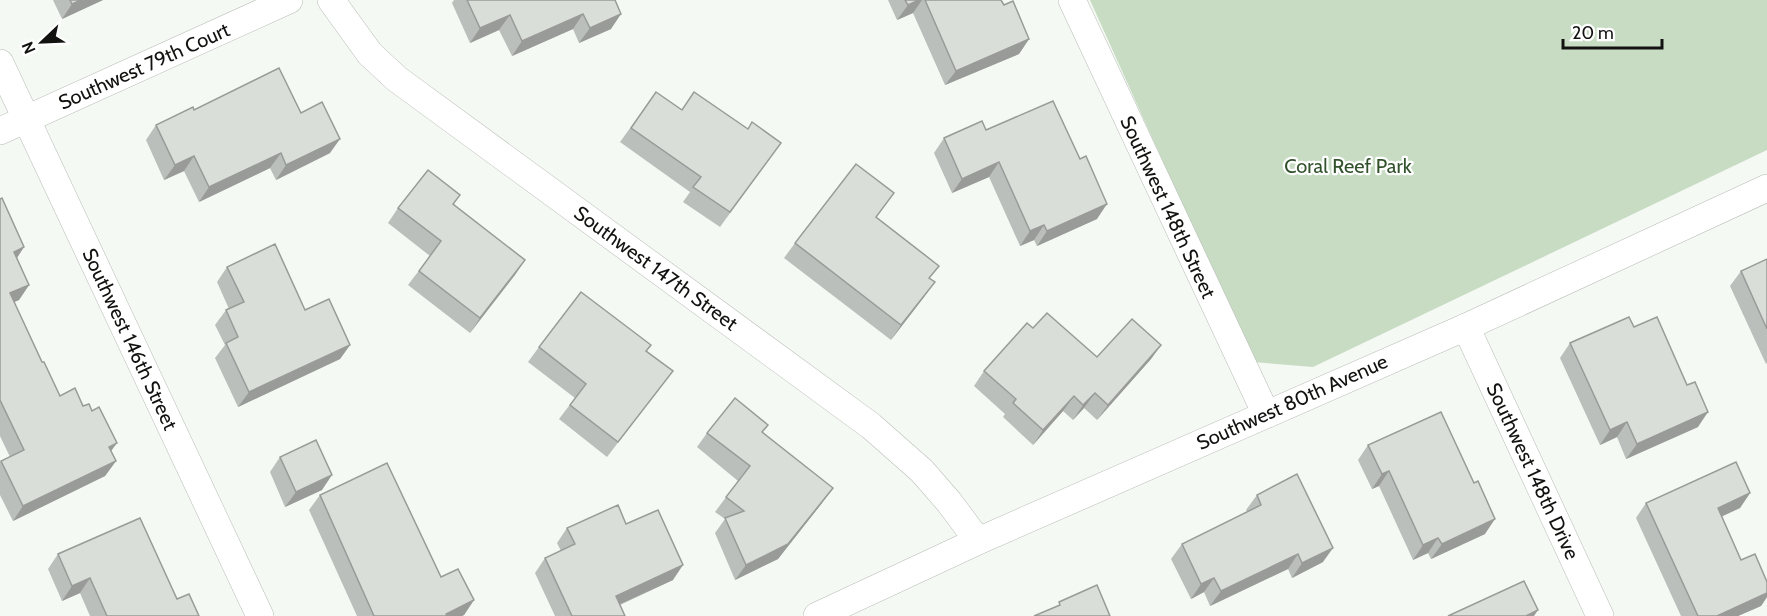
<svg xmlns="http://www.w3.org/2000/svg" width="1767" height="616" viewBox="0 0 1767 616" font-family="Cabin,sans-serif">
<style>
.green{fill:#c8dcc4}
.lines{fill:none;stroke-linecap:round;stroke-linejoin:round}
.minor-casing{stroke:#b9bdb8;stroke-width:28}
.minor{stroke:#fff;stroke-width:27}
.wall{fill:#bbbfbb}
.shaded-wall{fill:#999b98}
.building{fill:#daded9;stroke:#999b98;stroke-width:1.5}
.labels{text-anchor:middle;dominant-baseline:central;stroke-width:4.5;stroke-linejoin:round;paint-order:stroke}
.street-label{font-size:20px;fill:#121311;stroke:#fff}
.park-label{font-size:20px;fill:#32522c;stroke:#fff}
</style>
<rect width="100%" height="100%" fill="#f4f9f3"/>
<polygon class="green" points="1090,0 1767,0 1767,150 1313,367 1253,362"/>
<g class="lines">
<defs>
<g id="minor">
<polyline points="331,0 370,54 397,79 871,426 922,471 949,502 978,541"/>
<polyline points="1072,0 1266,414"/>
<polyline points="0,63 260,616"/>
<polyline points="0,131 289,0"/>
<polyline points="1466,327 1600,616"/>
<polyline points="817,616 978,541 1466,327 1767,188"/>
</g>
</defs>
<use href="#minor" class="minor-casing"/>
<use href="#minor" class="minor"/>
</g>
<g class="wall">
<polygon points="53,0 103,0 62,19"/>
<polygon points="454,0 615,0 611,29 579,43 573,29 512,56 499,30 470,43 452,3"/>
<polygon points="888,0 1001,0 1004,5 1029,39 1019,54 945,85 913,13 897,20"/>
<polygon points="656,92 682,110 748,129 781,143 720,227 683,202 690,192 620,142"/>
<polygon points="194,110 301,113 330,153 276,180 270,168 199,202 184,171 164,180 146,140 156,125"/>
<polygon points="986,130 1097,219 1037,246 1034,240 1020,246 989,177 952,193 934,153 944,138"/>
<polygon points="460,195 453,205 525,260 470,333 408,285 430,256 388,223 398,208"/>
<polygon points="0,199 24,247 17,258 29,285 19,300 14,302 42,362 60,396 83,406 111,451 116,461 105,476 13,521 0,495 0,462 1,461 10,457 0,436"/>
<polygon points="877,218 930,279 924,297 891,340 784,258 795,243"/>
<polygon points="1767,259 1767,363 1766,364 1730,286 1741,271"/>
<polygon points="227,267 305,310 350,345 340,359 238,407 215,358 225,345 215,325 226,310 229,309 217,282"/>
<polygon points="1634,327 1698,427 1626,459 1617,437 1600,445 1560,358 1570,343"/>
<polygon points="1033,328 1097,357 1161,345 1151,359 1097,420 1084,408 1073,420 1063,411 1033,445 1003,417 1005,414 974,386 984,371"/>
<polygon points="651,345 647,351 673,371 607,457 559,419 575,398 528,362 539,347"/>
<polygon points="763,432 822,503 778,559 735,580 715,533 725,519 715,512 738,481 697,447 707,433"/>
<polygon points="1368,445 1485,534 1431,559 1428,553 1413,560 1379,486 1372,489 1358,460"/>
<polygon points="280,457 322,490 285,507 270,472"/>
<polygon points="1750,493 1740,508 1721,517 1741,560 1767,582 1767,597 1761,606 1738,616 1681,616 1636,518 1646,503"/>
<polygon points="320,495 474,600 464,615 462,616 357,616 309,510"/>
<polygon points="1257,495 1323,562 1292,578 1288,569 1210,606 1204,592 1191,599 1171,559 1182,544 1247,512 1246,510"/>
<polygon points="626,524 673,580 620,605 625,616 555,616 535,573 545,558 561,551 557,543 567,528"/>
<polygon points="58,554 177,599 199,616 90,616 80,593 62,601 48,569"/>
</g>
<g class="shaded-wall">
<polygon points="81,0 103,0 62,19 72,4"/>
<polygon points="919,0 922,0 913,13 897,20 908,5"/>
<polygon points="583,14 573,29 512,56 522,41"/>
<polygon points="621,14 611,29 579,43 590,28"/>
<polygon points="510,15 499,30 470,43 480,28"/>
<polygon points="1029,39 1019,54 945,85 956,71"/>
<polygon points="340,139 330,153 276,180 286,165"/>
<polygon points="281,153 270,168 199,202 209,187"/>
<polygon points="194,156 184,171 164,180 175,165"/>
<polygon points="999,162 989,177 952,193 962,179"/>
<polygon points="1107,204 1097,219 1037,246 1047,231"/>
<polygon points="1044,225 1034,240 1020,246 1030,231"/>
<polygon points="24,247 14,262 14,252"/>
<polygon points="525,260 515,275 470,333 480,318"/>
<polygon points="935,282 924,297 891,340 901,325"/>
<polygon points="29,285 19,300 0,308 10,293"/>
<polygon points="350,345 340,359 238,407 249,392"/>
<polygon points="1161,345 1151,359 1097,420 1108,405"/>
<polygon points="1095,393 1084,408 1073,420 1083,405"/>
<polygon points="1074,396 1063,411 1033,445 1043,430"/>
<polygon points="1708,412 1698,427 1626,459 1637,444"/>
<polygon points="1627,422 1617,437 1600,445 1610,430"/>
<polygon points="117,443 106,458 109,447"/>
<polygon points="116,461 105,476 13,521 23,506"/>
<polygon points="1389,471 1379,486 1372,489 1382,474"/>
<polygon points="332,475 322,490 285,507 296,492"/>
<polygon points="833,488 822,503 778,559 735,580 746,565"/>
<polygon points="1750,493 1740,508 1707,523 1718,508"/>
<polygon points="1495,519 1485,534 1431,559 1442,544"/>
<polygon points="1438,538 1428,553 1413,560 1423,545"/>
<polygon points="1333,548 1323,562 1292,578 1302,563"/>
<polygon points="1298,554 1288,569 1210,606 1221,591"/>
<polygon points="683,565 673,580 605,611 616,596"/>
<polygon points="90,578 80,593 62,601 72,586"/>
<polygon points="1214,578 1204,592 1191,599 1201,584"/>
<polygon points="1767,593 1767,597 1761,606 1738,616 1717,616"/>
<polygon points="474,600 464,615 462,616 445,616 446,614"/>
<polygon points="1538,610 1534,616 1526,616"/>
</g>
<g class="building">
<polygon points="70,0 81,0 72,4"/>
<polygon points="467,0 615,0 621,14 590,28 583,14 522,41 510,15 480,28"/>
<polygon points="905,0 919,0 908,5"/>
<polygon points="925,0 1001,0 1004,5 1013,1 1029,39 956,71"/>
<polygon points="279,68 301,113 322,102 340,139 286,165 281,153 209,187 194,156 175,165 156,125 193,107 194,110"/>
<polygon points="656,92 682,110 694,92 748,129 752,122 781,143 730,212 693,187 701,177 631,128"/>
<polygon points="1053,101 1080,159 1086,156 1107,204 1047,231 1044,225 1030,231 999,162 962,179 944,138 982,121 986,130"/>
<polygon points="856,164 894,193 876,217 939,266 929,278 935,282 901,325 795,243"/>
<polygon points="428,170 460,195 453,204 525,260 480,318 419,271 441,241 398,208"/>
<polygon points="2,198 24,247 14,252 29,285 10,293 42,362 44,362 60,396 75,388 83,406 89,404 92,411 99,407 117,443 109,447 116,461 23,506 1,461 24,450 0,400 0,199"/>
<polygon points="275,244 305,310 329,299 350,345 249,392 226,343 238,337 226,310 244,302 227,267"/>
<polygon points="1767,259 1767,329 1741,271"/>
<polygon points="581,292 651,345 646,351 673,371 618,442 570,405 586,384 539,347"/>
<polygon points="1047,313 1097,357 1132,319 1161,345 1108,405 1095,393 1083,405 1074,396 1043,430 1013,403 1016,399 984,371 1027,323 1033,328"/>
<polygon points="1629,317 1634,327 1657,317 1687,385 1695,382 1708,412 1637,444 1627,422 1610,430 1570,343"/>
<polygon points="735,398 768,425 762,432 833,488 788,544 746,565 725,518 744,511 726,497 750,466 707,433"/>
<polygon points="1441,412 1474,483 1478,481 1495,519 1442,544 1438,538 1423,545 1389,471 1382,474 1368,445"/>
<polygon points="316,440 332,475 296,492 280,457"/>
<polygon points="1736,462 1750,493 1718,508 1741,560 1755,554 1767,582 1767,593 1717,616 1698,616 1646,503"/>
<polygon points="387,463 441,577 458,569 474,600 446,614 447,616 374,616 320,495"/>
<polygon points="1297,474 1333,548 1302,563 1298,554 1221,591 1214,578 1201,584 1182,544 1261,505 1257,495"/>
<polygon points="618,505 626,524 658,510 683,565 616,596 625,616 572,616 545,558 575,544 567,528"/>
<polygon points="140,518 177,599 189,594 199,616 107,616 90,578 72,586 58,554"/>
<polygon points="1524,581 1538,610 1526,616 1448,616"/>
<polygon points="1097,585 1110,616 1034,616 1060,605 1059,602"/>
</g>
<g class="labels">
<g class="street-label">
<text transform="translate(144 66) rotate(-24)">Southwest 79th Court</text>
<text transform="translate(1168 207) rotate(65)">Southwest 148th Street</text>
<text transform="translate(656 268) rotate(36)">Southwest 147th Street</text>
<text transform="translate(130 339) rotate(65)">Southwest 146th Street</text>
<text transform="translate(1292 402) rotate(-24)">Southwest 80th Avenue</text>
<text transform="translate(1533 471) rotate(65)">Southwest 148th Drive</text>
</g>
<g class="park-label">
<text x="1348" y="166">Coral Reef Park</text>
</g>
</g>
<g transform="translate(42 42) rotate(247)" stroke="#ffffff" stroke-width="4.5" paint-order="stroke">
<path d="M0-4.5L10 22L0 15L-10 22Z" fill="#121311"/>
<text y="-9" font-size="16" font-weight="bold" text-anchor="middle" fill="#121311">N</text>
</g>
<path d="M1563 39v9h99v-9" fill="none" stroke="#121311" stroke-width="3"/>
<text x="1572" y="39" font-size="18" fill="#121311" stroke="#ffffff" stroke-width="4.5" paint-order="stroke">20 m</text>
</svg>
